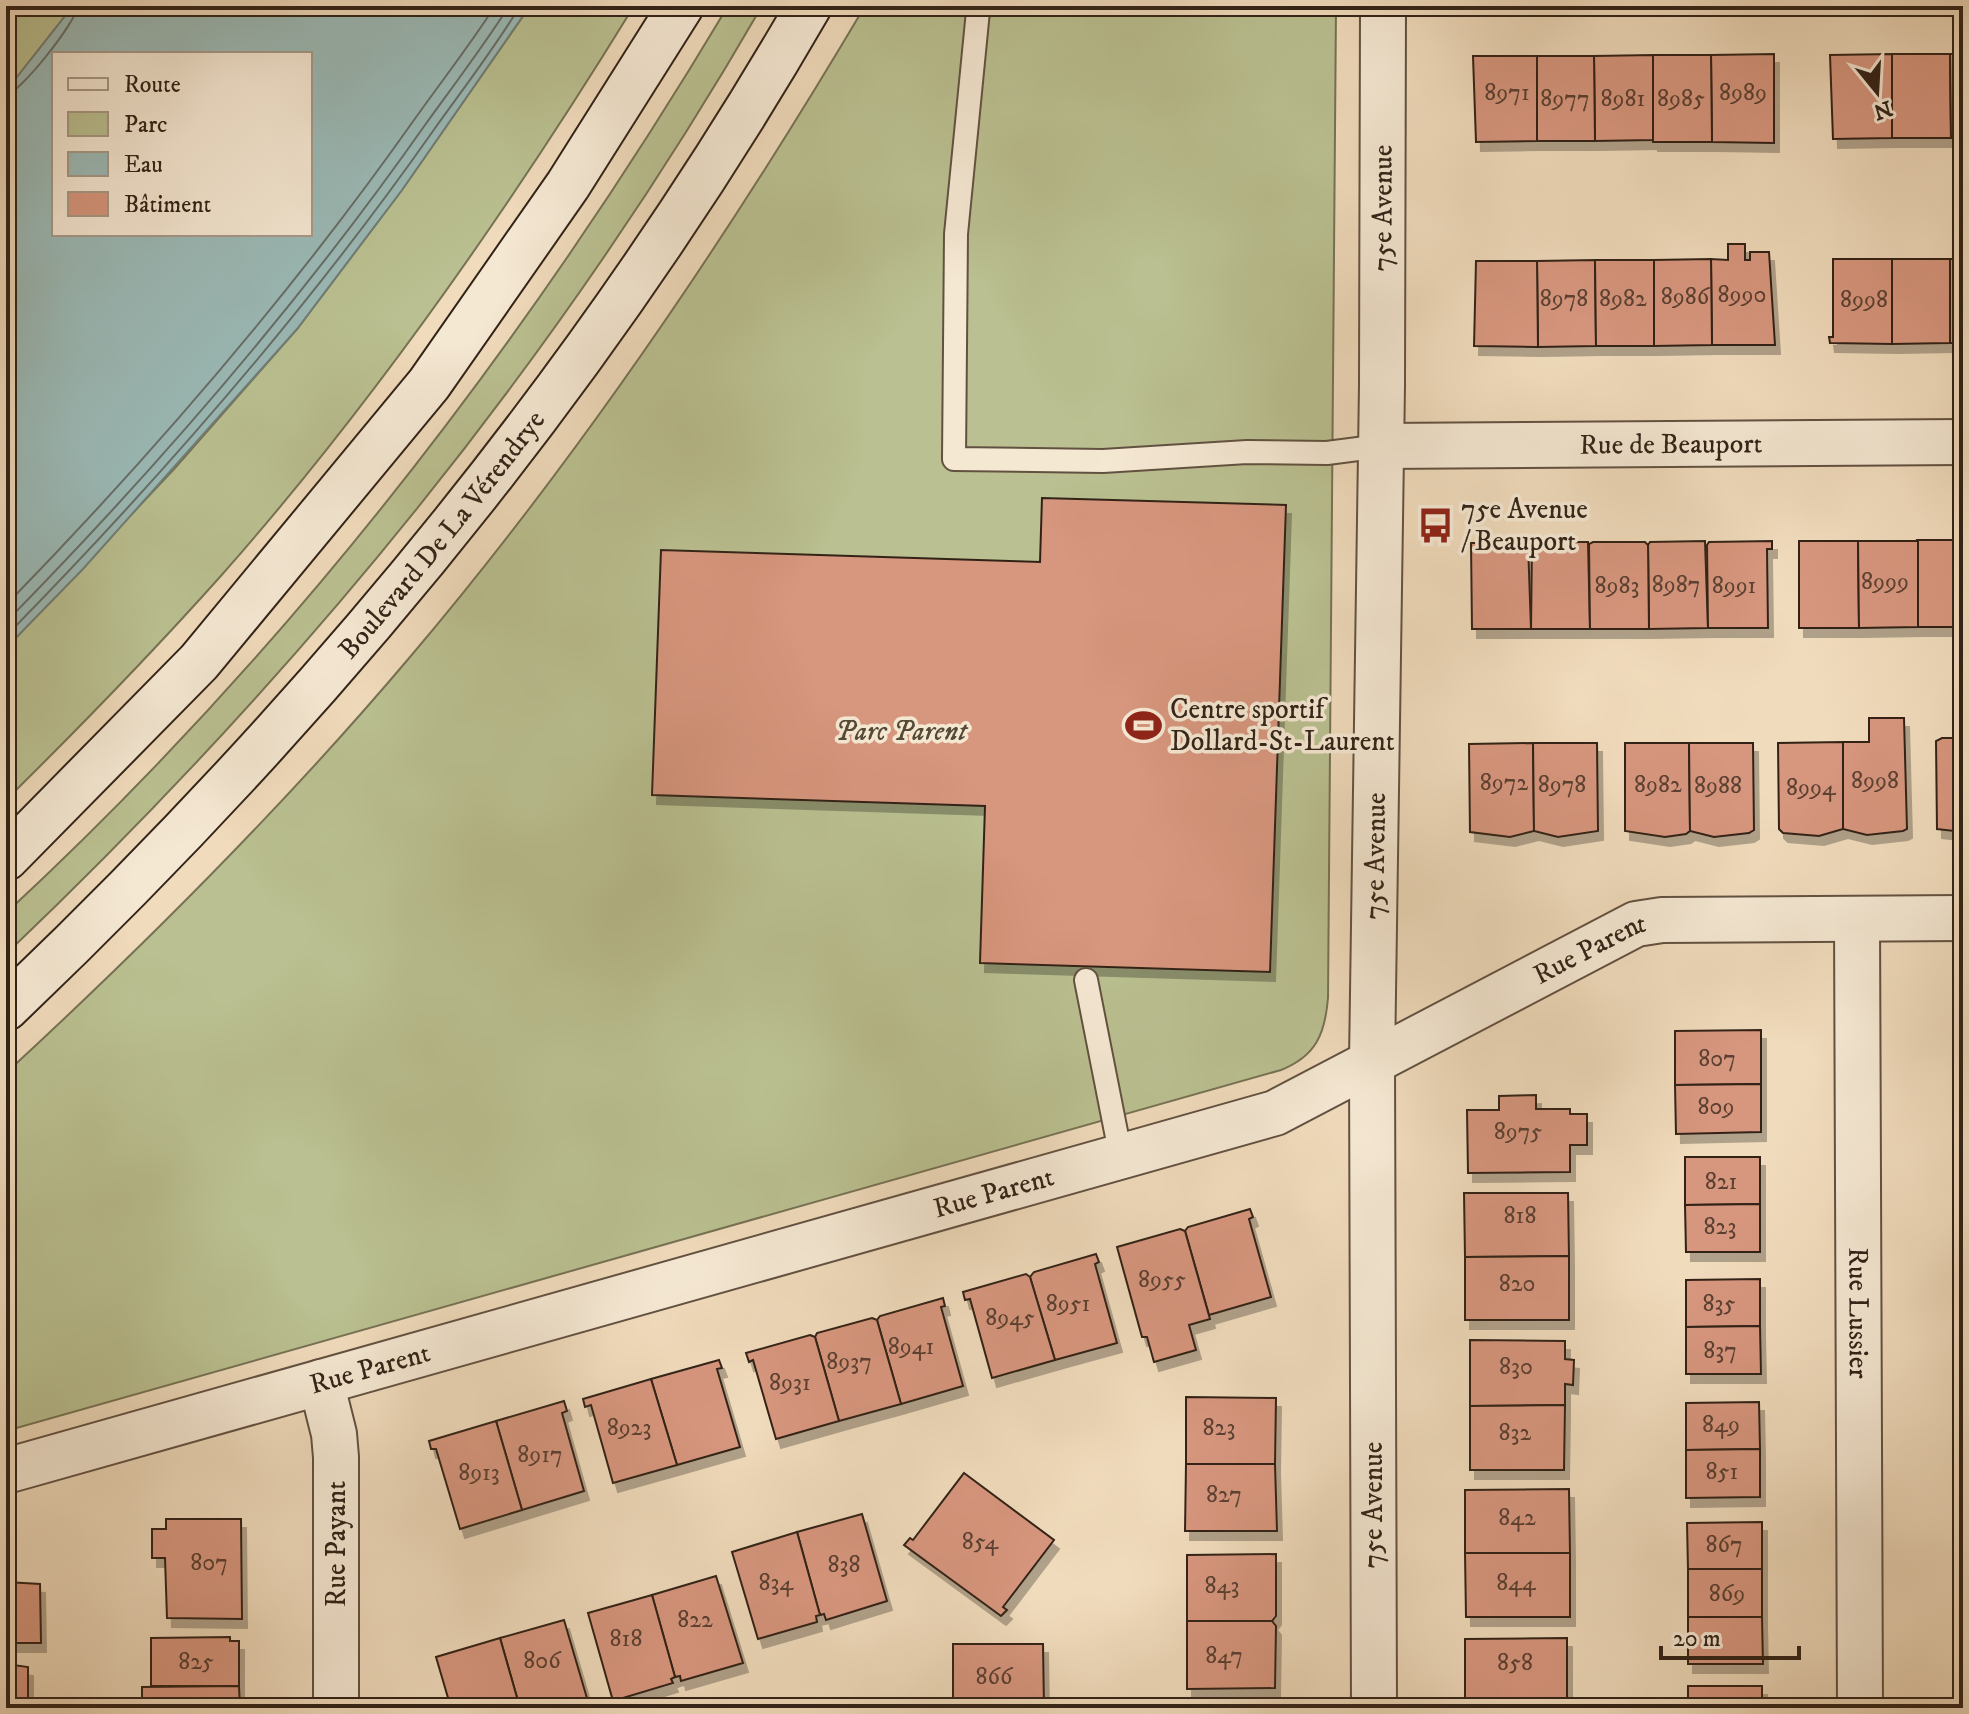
<svg xmlns="http://www.w3.org/2000/svg" width="1969" height="1714" viewBox="0 0 1969 1714" font-family="'IM FELL DW Pica',serif">
<style>
.green{fill:#bac091;stroke:#767254;stroke-width:2}
.water{fill:#9bbab7;stroke:#717e77;stroke-width:2;fill-rule:evenodd}
.lines{fill:none;stroke-linecap:round;stroke-linejoin:round}
.shore{stroke:#666e68;stroke-width:2}
.building{fill:#d7967e;stroke:#322318;stroke-width:2;filter:url(#shadow)}
.service-casing{stroke:#625141;stroke-width:26}
.minor-casing{stroke:#625141;stroke-width:48}
.tertiary-casing{stroke:#625141;stroke-width:48}
.secondary-casing{stroke:#322318;stroke-width:48}
.service{stroke:#f5e8d3;stroke-width:22}
.minor{stroke:#f5e8d3;stroke-width:44}
.tertiary{stroke:#f5e8d3;stroke-width:44}
.secondary{stroke:#f5e8d3;stroke-width:44}
.labels{text-anchor:middle;dominant-baseline:central;stroke-width:7;stroke-linejoin:round;paint-order:stroke}
.number-label{font-size:24px;fill:#5b4032}
.street-label{font-size:28px;fill:#322318;stroke:#f5e8d3}
.poi-label{font-size:28px;fill:#322318;stroke:#f5e8d3;text-anchor:start}
.park-label{font-size:28px;font-style:italic;fill:#544a36;stroke:#f5e8d3}
</style>
<defs>
<filter id="shadow"><feDropShadow dx="5" dy="9" stdDeviation="0" flood-color="#0004"/></filter>
</defs>
<rect width="100%" height="100%" fill="#f0dbbc"/>
<filter id="stains"><feTurbulence type="fractalNoise" baseFrequency=".0025" numOctaves="4"/><feColorMatrix values="0 0 0 0 .2 0 0 0 0 .09 0 0 0 0 .02 0 0 0 .5 -.17"/></filter>
<radialGradient id="worn" r=".72"><stop offset=".6" stop-color="#630" stop-opacity="0"/><stop offset="1" stop-color="#630" stop-opacity=".3"/></radialGradient>
<g class="green">
<polygon points="6,6 73,6 6,91"/>
<path d="M530,6H634C511,206 375,402 219,578C151,654 79,728 6,800V648L175,468L297,329L402,190Z"/>
<path d="M728,6H762C559,358 300,674 6,954V913C290,650 530,338 728,6Z"/>
<path d="M865,6H1336L1328,998C1325,1034 1316,1056 1281,1070L6,1431V1073C148,942 285,805 410,657C582,454 730,234 865,6Z"/>
</g>
<path class="water" d="M73,6H530L402,190L297,329L83,569L6,648V91ZM54,54H310V234H54Z"/>
<g class="lines">
<g class="shore">
<path d="M6,95C20,93 76,22 78,6"/>
<path d="M6,605C154,453 292,293 414,120C441,82 470,45 495,6"/>
<path d="M6,622C158,467 300,303 425,125C453,86 483,47 509,6"/>
<path d="M6,636C161,478 306,312 433,131C463,89 494,49 520,6"/>
</g>
</g>
<g class="building">
<polygon points="1774,54 1774,143 1712,142 1711,55"/>
<polygon points="1892,54 1892,138 1833,139 1830,55"/>
<polygon points="1892,54 1950,54 1951,138 1892,138"/>
<polygon points="1950,54 1963,54 1963,138 1951,138"/>
<polygon points="1653,55 1711,55 1712,142 1653,142"/>
<polygon points="1653,55 1653,140 1595,141 1594,56"/>
<polygon points="1473,56 1537,56 1537,141 1476,142"/>
<polygon points="1537,56 1594,56 1595,141 1537,141"/>
<polygon points="1728,244 1745,244 1745,260 1750,260 1750,252 1769,252 1775,345 1712,345 1711,259 1728,260"/>
<polygon points="1711,259 1712,345 1654,346 1654,260"/>
<polygon points="1833,259 1892,259 1892,344 1830,343 1829,337 1833,337"/>
<polygon points="1892,259 1950,259 1950,343 1892,344"/>
<rect x="1950" y="259" width="13" height="84"/>
<polygon points="1595,260 1596,346 1538,347 1537,261"/>
<polygon points="1595,260 1654,260 1654,346 1596,346"/>
<polygon points="1476,261 1537,261 1538,347 1474,346"/>
<polygon points="1042,498 1286,505 1270,972 980,963 985,806 652,795 661,550 1040,562"/>
<polygon points="1917,540 1963,540 1963,627 1918,627"/>
<polygon points="1705,541 1708,628 1649,629 1648,545 1650,542"/>
<polygon points="1772,541 1772,549 1767,549 1768,628 1708,628 1707,545 1709,542"/>
<polygon points="1799,541 1858,541 1859,628 1799,628"/>
<polygon points="1858,541 1918,541 1918,627 1859,628"/>
<polygon points="1532,542 1588,542 1590,629 1531,629"/>
<polygon points="1593,542 1645,542 1648,545 1649,629 1590,629 1589,544"/>
<polygon points="1471,543 1528,543 1531,629 1472,629"/>
<polygon points="1869,718 1904,718 1907,829 1903,831 1867,835 1843,829 1843,742 1869,742"/>
<polygon points="1942,738 1963,738 1963,832 1937,829 1936,741"/>
<polygon points="1843,742 1843,829 1819,836 1783,833 1779,829 1778,743"/>
<polygon points="1533,743 1534,831 1510,837 1470,832 1469,744"/>
<polygon points="1533,743 1597,743 1598,831 1558,837 1534,831"/>
<polygon points="1625,743 1689,743 1690,831 1686,834 1665,837 1625,831"/>
<polygon points="1689,743 1753,743 1754,830 1749,833 1714,837 1690,831"/>
<polygon points="1963,1026 1963,1094 1959,1094 1956,1090 1956,1027"/>
<polygon points="1761,1030 1761,1084 1675,1085 1675,1031"/>
<polygon points="1761,1084 1761,1132 1676,1134 1675,1085"/>
<polygon points="1959,1094 1963,1094 1963,1161 1956,1161 1956,1098"/>
<polygon points="1536,1095 1536,1109 1570,1109 1570,1114 1587,1114 1587,1145 1570,1145 1570,1172 1468,1173 1467,1110 1499,1110 1499,1096"/>
<polygon points="1685,1157 1760,1157 1760,1204 1685,1205"/>
<polygon points="1955,1180 1963,1180 1963,1247 1955,1244"/>
<polygon points="1464,1193 1568,1193 1569,1256 1465,1257"/>
<polygon points="1760,1204 1760,1252 1686,1252 1685,1205"/>
<polygon points="1250,1209 1253,1217 1249,1219 1271,1297 1209,1315 1185,1231 1188,1227"/>
<polygon points="1180,1229 1185,1231 1210,1319 1189,1325 1196,1350 1154,1362 1147,1337 1142,1337 1117,1247"/>
<polygon points="1959,1247 1963,1247 1963,1314 1956,1314 1955,1251 1959,1251"/>
<polygon points="1096,1254 1099,1262 1095,1264 1117,1343 1055,1360 1030,1277 1034,1272"/>
<polygon points="1569,1256 1569,1320 1465,1320 1465,1257"/>
<polygon points="1026,1274 1030,1277 1055,1360 992,1378 970,1299 965,1300 963,1292"/>
<polygon points="1760,1279 1760,1326 1686,1327 1686,1280"/>
<polygon points="943,1298 945,1306 941,1307 963,1386 901,1404 877,1320 880,1316"/>
<polygon points="872,1318 877,1320 901,1404 839,1421 815,1337 817,1333"/>
<polygon points="1760,1326 1761,1374 1686,1374 1686,1327"/>
<polygon points="1956,1333 1963,1334 1963,1399 1956,1395"/>
<polygon points="810,1335 815,1337 839,1421 776,1439 753,1360 749,1362 746,1353"/>
<polygon points="1470,1340 1565,1341 1565,1359 1574,1360 1573,1385 1565,1384 1565,1405 1470,1406"/>
<polygon points="719,1360 722,1368 717,1369 740,1447 677,1465 651,1379"/>
<polygon points="651,1379 677,1465 613,1483 591,1405 585,1407 583,1399"/>
<polygon points="1186,1397 1276,1398 1275,1464 1186,1464"/>
<polygon points="1959,1399 1963,1399 1963,1466 1957,1466 1955,1429"/>
<polygon points="564,1401 567,1411 562,1413 584,1491 522,1510 496,1421"/>
<polygon points="1759,1402 1760,1449 1686,1450 1686,1403"/>
<polygon points="1565,1405 1564,1470 1470,1470 1470,1406"/>
<polygon points="496,1421 522,1510 460,1529 436,1449 431,1449 429,1441"/>
<polygon points="1760,1449 1760,1497 1686,1498 1686,1450"/>
<polygon points="1186,1464 1275,1464 1277,1531 1185,1531"/>
<polygon points="964,1473 1054,1540 1003,1607 1007,1610 1001,1616 904,1545 910,1538 913,1540"/>
<polygon points="1956,1486 1963,1486 1963,1553 1956,1550"/>
<polygon points="1569,1489 1570,1553 1465,1553 1465,1490"/>
<polygon points="862,1514 887,1601 826,1620 824,1614 820,1615 797,1532"/>
<polygon points="166,1519 241,1519 242,1619 167,1618 165,1558 152,1558 152,1529 166,1529"/>
<polygon points="1762,1522 1762,1569 1688,1569 1687,1523"/>
<polygon points="797,1532 820,1615 816,1616 817,1622 758,1639 732,1552"/>
<polygon points="1465,1553 1570,1553 1570,1617 1466,1617"/>
<polygon points="1960,1553 1963,1553 1963,1618 1958,1614 1956,1593"/>
<polygon points="1276,1554 1276,1616 1272,1621 1187,1621 1187,1555"/>
<rect x="1688" y="1569" width="74" height="48"/>
<polygon points="716,1576 743,1663 681,1681 680,1676 675,1677 652,1595"/>
<polygon points="6,1582 40,1584 41,1643 6,1643"/>
<polygon points="652,1595 675,1677 671,1679 673,1683 613,1701 588,1613"/>
<polygon points="1688,1617 1762,1617 1763,1664 1688,1664"/>
<polygon points="1960,1618 1963,1618 1963,1685 1957,1685 1957,1622"/>
<polygon points="564,1620 589,1705 520,1708 500,1638"/>
<polygon points="1187,1621 1272,1621 1276,1626 1275,1688 1187,1689"/>
<polygon points="230,1637 230,1641 239,1641 239,1686 151,1686 151,1638"/>
<polygon points="500,1638 520,1708 451,1708 436,1657"/>
<polygon points="1567,1638 1567,1703 1465,1703 1465,1639"/>
<polygon points="953,1644 1043,1644 1044,1708 953,1708"/>
<polygon points="6,1664 28,1667 28,1698 11,1698 11,1708 6,1708"/>
<polygon points="239,1686 240,1708 142,1708 142,1687"/>
<rect x="1688" y="1686" width="74" height="22"/>
<rect x="1465" y="1703" width="102" height="5"/>
</g>
<g class="lines">
<defs>
<g id="service">
<polyline points="984,6 978,11 956,234 954,459 1103,461 1247,452 1327,453 1381,446"/>
<polyline points="1086,980 1121,1157"/>
</g>
<g id="minor">
<path id="s1" d="M1381,446L1963,442"/>
<path id="s2" d="M1857,919L1860,1708"/>
<polyline points="321,1382 334,1434 336,1457 336,1708"/>
<path id="s3" d="M6,1471L1275,1113L1636,924L1662,920L1963,918"/>
</g>
<g id="tertiary">
<path id="s4" d="M1374,1708L1372,1061L1382,385L1383,6"/>
</g>
<g id="secondary">
<polyline points="6,858 199,662 429,384 568,185 681,6"/>
<path id="s5" d="M6,1008C318,711 593,380 809,6"/>
</g>
</defs>
<use href="#service" class="service-casing"/>
<use href="#minor" class="minor-casing"/>
<use href="#tertiary" class="tertiary-casing"/>
<use href="#secondary" class="secondary-casing"/>
<use href="#service" class="service"/>
<use href="#minor" class="minor"/>
<use href="#tertiary" class="tertiary"/>
<use href="#secondary" class="secondary"/>
</g>
<defs>
<symbol id="bus-bare" viewBox="-9 -9 18 18"><path d="M-5-6H5V4H4V6H2V4H-2V6H-4V4H-5ZM-3.5-4V0h7V-4ZM-3.5 1.2v1.5H-2V1.2ZM2 1.2v1.5H3.5V1.2Z" fill="#8f2418" stroke="#f5e8d3" stroke-width="2.5" paint-order="stroke"/></symbol>
<symbol id="stadium-bare" viewBox="-9 -9 18 18"><path d="M0-5a6.5 5 0 1 0 0 10a6.5 5 0 1 0 0-10ZM-3.5-1.8h7v3.6h-7Z" fill="#8f2418" stroke="#f5e8d3" stroke-width="2.5" paint-order="stroke"/></symbol>
</defs>
<g fill-rule="evenodd">
<use href="#bus-bare" x="1410" y="500" width="51" height="51"/>
<use href="#stadium-bare" x="1118" y="700" width="51" height="51"/>
</g>
<g class="labels">
<g class="number-label">
<text x="1507" y="93">8971</text>
<text x="1743" y="93">8989</text>
<text x="1565" y="99">8977</text>
<text x="1623" y="99">8981</text>
<text x="1681" y="99">8985</text>
<text x="1742" y="295">8990</text>
<text x="1685" y="297">8986</text>
<text x="1564" y="299">8978</text>
<text x="1623" y="299">8982</text>
<text x="1864" y="300">8998</text>
<text x="1885" y="582">8999</text>
<text x="1676" y="585">8987</text>
<text x="1617" y="586">8983</text>
<text x="1734" y="586">8991</text>
<text x="1875" y="781">8998</text>
<text x="1504" y="783">8972</text>
<text x="1562" y="785">8978</text>
<text x="1658" y="785">8982</text>
<text x="1718" y="786">8988</text>
<text x="1811" y="788">8994</text>
<text x="1717" y="1059">807</text>
<text x="1716" y="1107">809</text>
<text x="1518" y="1132">8975</text>
<text x="1721" y="1182">821</text>
<text x="1520" y="1216">818</text>
<text x="1720" y="1227">823</text>
<text x="1162" y="1280">8955</text>
<text x="1517" y="1284">820</text>
<text x="1068" y="1304">8951</text>
<text x="1719" y="1304">835</text>
<text x="1010" y="1318">8945</text>
<text x="911" y="1347">8941</text>
<text x="1720" y="1351">837</text>
<text x="849" y="1362">8937</text>
<text x="1516" y="1367">830</text>
<text x="790" y="1383">8931</text>
<text x="1721" y="1425">849</text>
<text x="629" y="1428">8923</text>
<text x="1219" y="1428">823</text>
<text x="1515" y="1433">832</text>
<text x="540" y="1455">8917</text>
<text x="1722" y="1472">851</text>
<text x="479" y="1473">8913</text>
<text x="1224" y="1495">827</text>
<text x="1517" y="1518">842</text>
<text x="980" y="1542">854</text>
<text x="1724" y="1545">867</text>
<text x="209" y="1563">807</text>
<text x="844" y="1565">838</text>
<text x="776" y="1583">834</text>
<text x="1516" y="1583">844</text>
<text x="1222" y="1586">843</text>
<text x="1727" y="1594">869</text>
<text x="695" y="1620">822</text>
<text x="626" y="1639">818</text>
<text x="1224" y="1656">847</text>
<text x="542" y="1661">806</text>
<text x="196" y="1662">825</text>
<text x="1515" y="1663">858</text>
<text x="994" y="1677">866</text>
</g>
<g class="street-label">
<text stroke="none"><textPath href="#s4" startOffset="1500">75e Avenue</textPath></text>
<text stroke="none"><textPath href="#s1" startOffset="290">Rue de Beauport</textPath></text>
<text stroke="none"><textPath href="#s5" startOffset="644">Boulevard De La Vérendrye</textPath></text>
<text stroke="none"><textPath href="#s4" startOffset="852">75e Avenue</textPath></text>
<text stroke="none"><textPath href="#s3" startOffset="1674">Rue Parent</textPath></text>
<text stroke="none"><textPath href="#s3" startOffset="1026">Rue Parent</textPath></text>
<text stroke="none"><textPath href="#s2" startOffset="394">Rue Lussier</textPath></text>
<text stroke="none"><textPath href="#s3" startOffset="378">Rue Parent</textPath></text>
<text transform="translate(1373 1505) rotate(-90)">75e Avenue</text>
<text transform="translate(336 1544) rotate(-90)">Rue Payant</text>
</g>
<g class="poi-label">
<text x="1461" y="509">75e Avenue<tspan x="1461" dy="32">/ Beauport</tspan></text>
<text x="1170" y="709">Centre sportif<tspan x="1170" dy="32">Dollard-St-Laurent</tspan></text>
</g>
<g class="park-label">
<text x="901" y="731">Parc Parent</text>
</g>
</g>
<rect width="1969" height="1714" fill="none" stroke="#f0dbbc" stroke-width="32"/>
<rect x="8" y="8" width="1953" height="1698" fill="none" stroke="#322318" stroke-width="4"/>
<rect x="16" y="16" width="1937" height="1682" fill="none" stroke="#322318" stroke-width="2"/>
<rect x="52" y="52" width="260" height="184" fill="#f5e8d3" stroke="#a79988" stroke-width="2"/>
<rect x="68" y="78" width="40" height="12" fill="#f5e8d3" stroke="#a79988" stroke-width="2"/>
<text x="124" y="92" font-size="24" fill="#322318">Route</text>
<rect x="68" y="112" width="40" height="24" fill="#bac091" stroke="#a79988" stroke-width="2"/>
<text x="124" y="132" font-size="24" fill="#322318">Parc</text>
<rect x="68" y="152" width="40" height="24" fill="#9bbab7" stroke="#a79988" stroke-width="2"/>
<text x="124" y="172" font-size="24" fill="#322318">Eau</text>
<rect x="68" y="192" width="40" height="24" fill="#d7967e" stroke="#a79988" stroke-width="2"/>
<text x="124" y="212" font-size="24" fill="#322318">Bâtiment</text>
<g transform="translate(1877 92) rotate(162)" stroke="#f5e8d3" stroke-width="6" paint-order="stroke">
<path d="M0-6L14 30L0 20L-14 30Z" fill="#322318"/>
<text y="-12" font-size="22" font-weight="bold" text-anchor="middle" fill="#322318">N</text>
</g>
<path d="M1661 1646v12h138v-12" fill="none" stroke="#322318" stroke-width="4"/>
<text x="1673" y="1646" font-size="24" fill="#322318" stroke="#f5e8d3" stroke-width="6" paint-order="stroke">20 m</text>
<rect width="100%" height="100%" filter="url(#stains)"/>
<rect width="100%" height="100%" fill="url(#worn)"/>
</svg>
